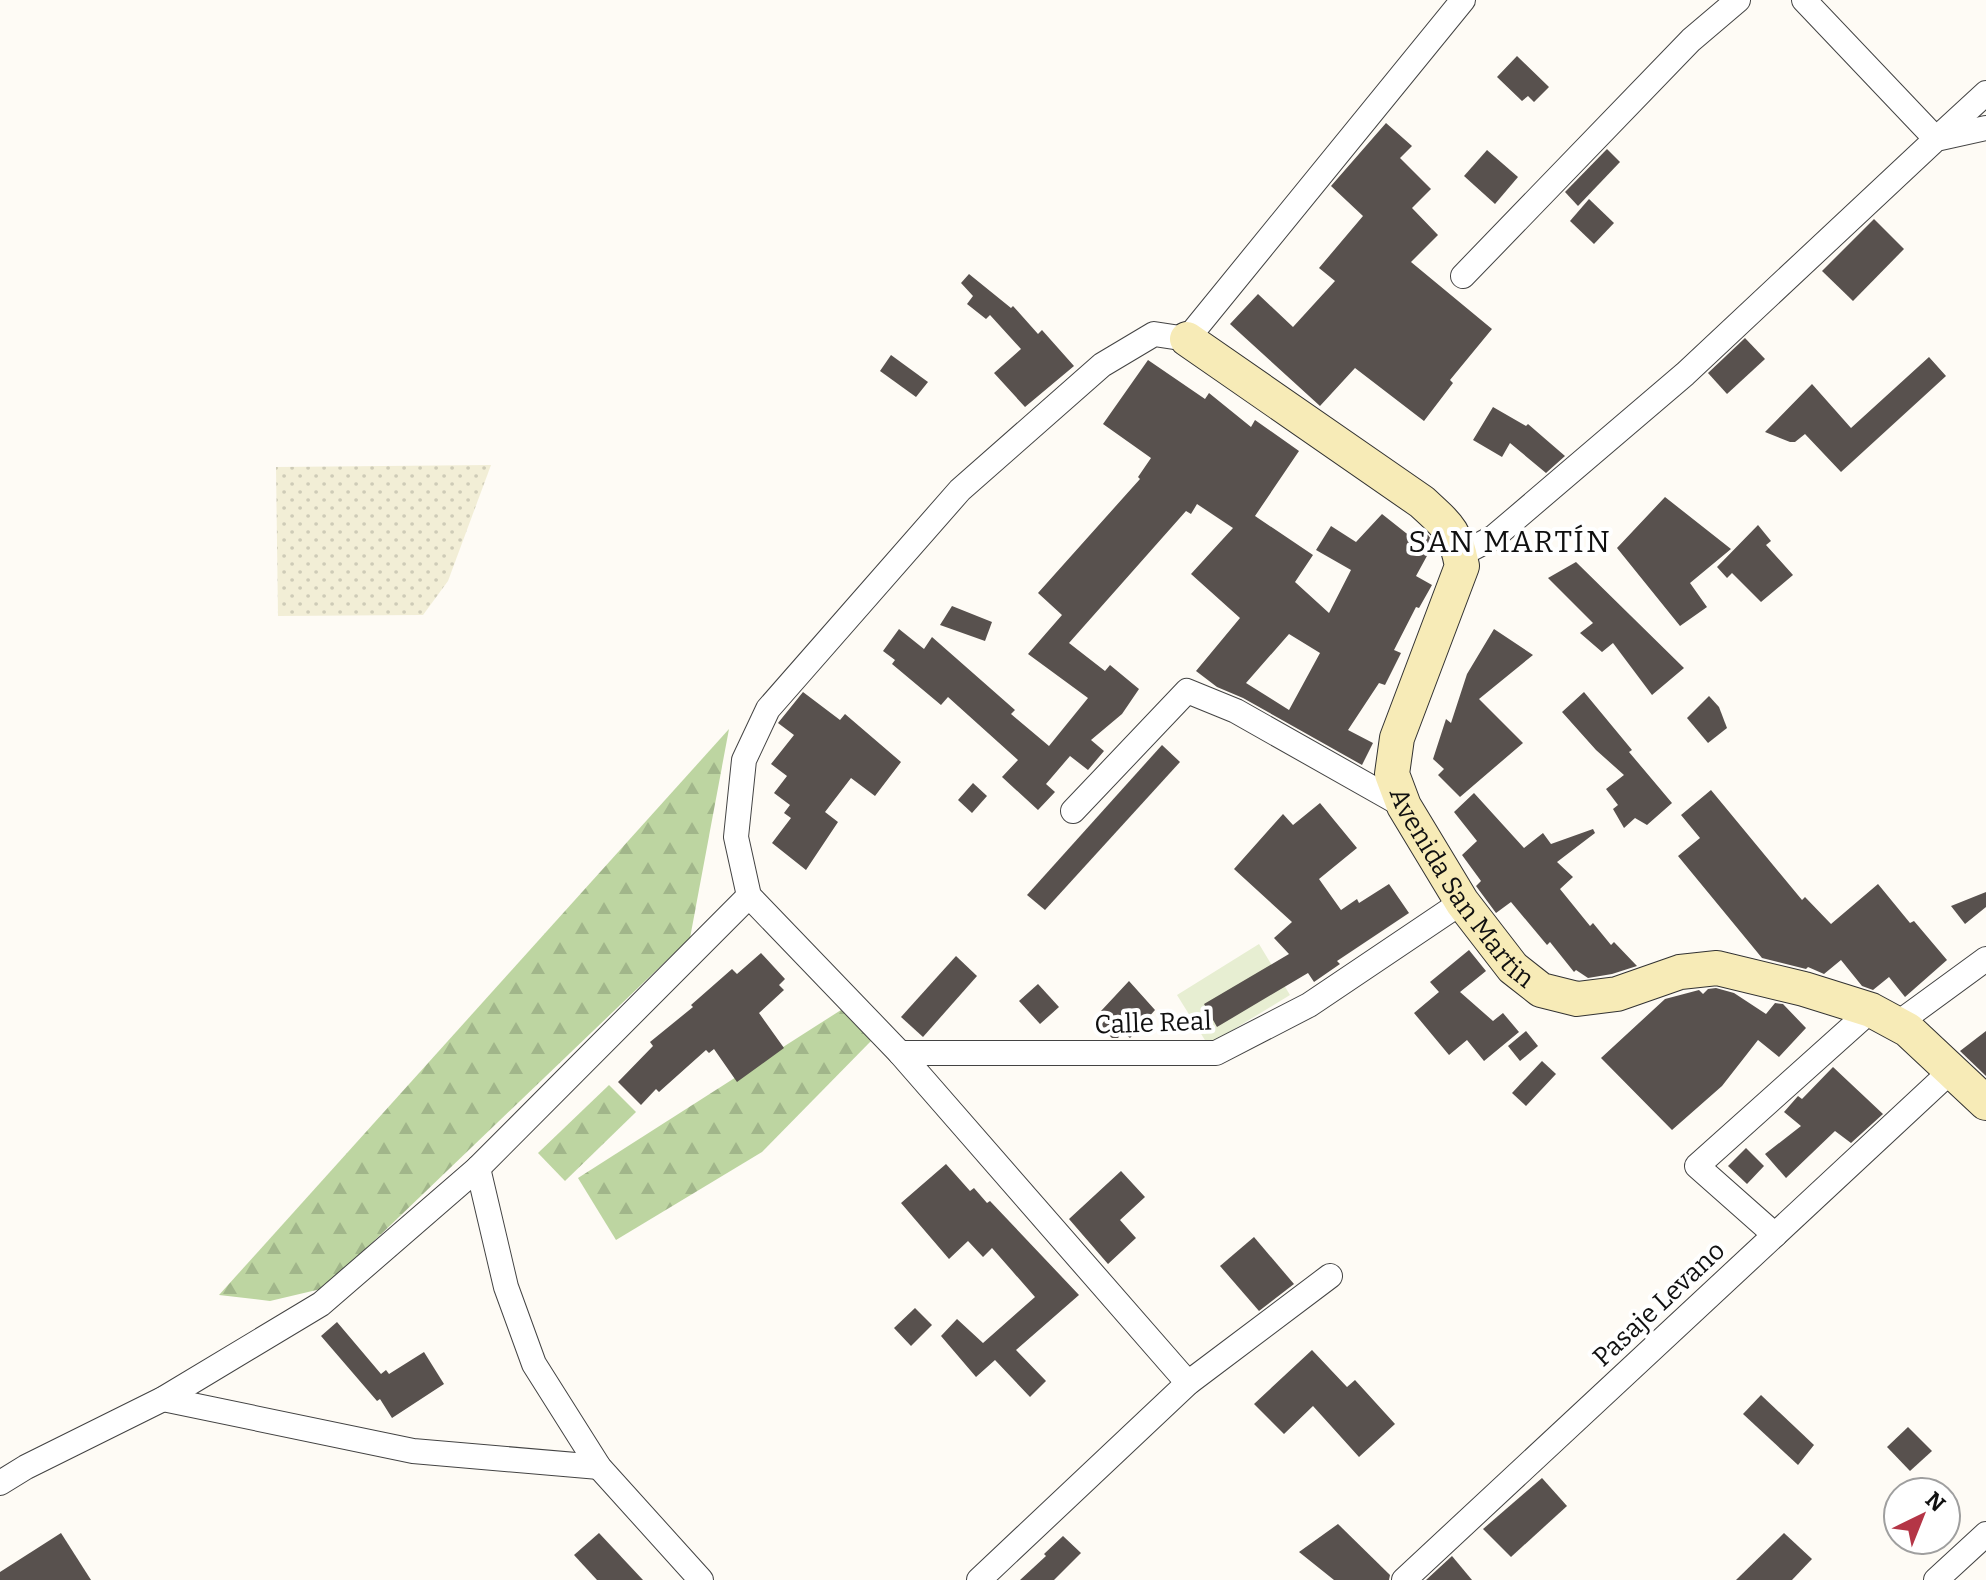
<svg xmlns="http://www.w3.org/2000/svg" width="1986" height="1580" viewBox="0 0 1986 1580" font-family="Bitter,serif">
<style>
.farmland{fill:url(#farmland-dots)}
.forest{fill:url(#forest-firs)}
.pitch{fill:#e7eed2}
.building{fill:#58514e;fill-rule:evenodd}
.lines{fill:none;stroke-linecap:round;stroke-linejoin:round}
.street-casing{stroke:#434343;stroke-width:26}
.secondary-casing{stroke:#323232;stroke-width:36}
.street{stroke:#fff;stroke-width:24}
.secondary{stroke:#f7ebb7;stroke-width:34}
.labels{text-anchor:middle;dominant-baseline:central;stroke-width:8;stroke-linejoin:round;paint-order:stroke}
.street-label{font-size:26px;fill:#101010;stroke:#fff}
.quarter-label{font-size:30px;letter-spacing:2px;fill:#101010;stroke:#fff}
</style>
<defs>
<pattern id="farmland-dots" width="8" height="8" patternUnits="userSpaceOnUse" patternTransform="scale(2)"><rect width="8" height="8" fill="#f2eed6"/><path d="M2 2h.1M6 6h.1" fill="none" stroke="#cecbb7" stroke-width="1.8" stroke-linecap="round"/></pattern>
<pattern id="forest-firs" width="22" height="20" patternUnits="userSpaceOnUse" patternTransform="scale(2)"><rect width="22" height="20" fill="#bdd5a1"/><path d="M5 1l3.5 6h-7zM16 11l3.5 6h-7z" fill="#a1b68a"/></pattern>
</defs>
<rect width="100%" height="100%" fill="#fefbf5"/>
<polygon class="farmland" points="491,465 448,581 423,615 278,616 276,467"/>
<g class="forest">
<polygon points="729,729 690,938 325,1288 270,1301 219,1295"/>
<polygon points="841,1010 872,1040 762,1152 616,1240 578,1178"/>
<polygon points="609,1085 636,1112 565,1181 538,1153"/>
</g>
<polygon class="pitch" points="1259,944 1290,995 1208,1045 1177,995"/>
<g class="building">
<polygon points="1517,56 1549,87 1534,102 1528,96 1522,101 1497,77"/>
<polygon points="1386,123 1412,146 1400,158 1431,189 1412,208 1438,235 1411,262 1492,329 1450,380 1453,383 1424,421 1355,368 1320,406 1230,324 1258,294 1293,327 1335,281 1319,268 1363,216 1331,186"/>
<polygon points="1607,149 1620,162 1578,206 1565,192"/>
<polygon points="1487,150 1518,177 1495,204 1464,176"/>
<polygon points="1589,199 1614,223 1594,244 1570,221"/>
<polygon points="1874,219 1904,249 1853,301 1822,271"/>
<polygon points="969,274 1011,308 1013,306 1038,334 1042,330 1074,366 1025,407 994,373 1021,349 990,315 986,319 967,304 973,296 961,283"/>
<polygon points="1745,338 1765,359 1727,394 1708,373"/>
<polygon points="891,355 928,382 916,397 880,371"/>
<polygon points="1929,357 1946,376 1841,472 1805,434 1795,442 1790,442 1765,432 1812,384 1851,428"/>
<path d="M1148,360L1205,399L1209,393L1251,427L1255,420L1299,451L1255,516L1313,555L1295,582L1329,613L1351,570L1316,550L1331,526L1356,542L1382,514L1411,537L1416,528L1428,535L1434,543L1416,576L1432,585L1419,608L1416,607L1394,650L1401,653L1385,685L1379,683L1348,730L1373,743L1362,765L1243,698L1217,687L1196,671L1240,618L1191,574L1233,528L1197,504L1191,514L1186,511L1069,643L1105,671L1110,665L1139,689L1122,714L1091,740L1104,751L1088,770L1070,756L1046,784L1055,792L1038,810L1002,777L1018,760L948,697L941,705L892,664L895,660L883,651L899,629L924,649L932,637L1015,710L1011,714L1049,746L1088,698L1028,654L1062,615L1038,593L1140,479L1138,477L1151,458L1103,424ZM1289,634L1320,653L1289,710L1246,683Z"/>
<polygon points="1493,407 1526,426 1528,424 1565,456 1546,473 1510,443 1502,457 1473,440"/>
<polygon points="1665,497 1731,549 1690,583 1707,607 1680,626 1617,548"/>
<polygon points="1758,525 1771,541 1766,545 1793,575 1761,602 1732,573 1727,578 1717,567"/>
<polygon points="1576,562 1684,668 1652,695 1613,643 1602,652 1580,633 1593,623 1548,578"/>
<polygon points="952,606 992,622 985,641 940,625"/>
<polygon points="1494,629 1533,655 1479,699 1523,743 1460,797 1438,775 1444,769 1433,759 1446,719 1451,723 1467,674"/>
<polygon points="803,692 840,720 845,714 901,762 875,796 851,778 825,812 838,822 806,870 772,843 791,818 784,813 790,805 774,793 787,776 771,764 794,735 778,723"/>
<polygon points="1584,692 1632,750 1629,752 1672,803 1647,825 1635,818 1624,828 1613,809 1618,805 1606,789 1624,775 1596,750 1562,712"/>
<polygon points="1709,696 1719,707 1727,728 1708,743 1687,718"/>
<polygon points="1162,745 1180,762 1045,910 1027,895"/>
<polygon points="973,783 987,796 972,813 958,800"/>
<polygon points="1711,790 1802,900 1805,897 1831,924 1878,884 1910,923 1914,921 1947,960 1905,997 1889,977 1873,990 1862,986 1841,960 1824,974 1808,967 1806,969 1762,958 1678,856 1700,838 1681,815"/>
<polygon points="1474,793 1524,848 1543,833 1551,844 1593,829 1595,833 1557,862 1573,877 1560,889 1590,926 1593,923 1611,945 1614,942 1637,966 1612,974 1588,978 1576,970 1574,972 1550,942 1547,945 1511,902 1496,913 1476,886 1481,881 1462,855 1477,841 1454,812"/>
<polygon points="1320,803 1357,848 1319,879 1341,910 1357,899 1359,903 1389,884 1409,913 1337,961 1340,964 1314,982 1308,973 1217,1027 1204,1004 1289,954 1274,938 1292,922 1234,869 1283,814 1293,825"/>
<polygon points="1986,892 1986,907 1965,924 1951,906"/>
<polygon points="1469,950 1486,971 1460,992 1493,1021 1503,1013 1519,1032 1484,1061 1467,1040 1449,1055 1414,1013 1439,992 1430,982"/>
<polygon points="761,953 785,979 779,985 784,990 759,1013 784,1048 737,1082 714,1049 709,1053 706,1050 659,1092 656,1089 641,1105 618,1082 653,1046 650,1042 693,1007 691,1005 732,969 737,974"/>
<polygon points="956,956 977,976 923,1037 901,1017"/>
<polygon points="1129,981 1155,1010 1130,1038 1123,1032 1118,1038 1112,1038 1100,1026 1108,1017 1101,1011"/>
<polygon points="1038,984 1059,1007 1040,1024 1019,1001"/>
<polygon points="1716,988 1734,993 1766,1014 1775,1003 1783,1004 1806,1028 1779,1057 1758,1040 1722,1086 1672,1130 1601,1058 1665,999 1699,990 1703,994 1708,989"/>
<polygon points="1526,1031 1538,1046 1520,1061 1508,1046"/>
<polygon points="1986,1031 1986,1076 1960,1051"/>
<polygon points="1542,1061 1556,1074 1526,1106 1512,1093"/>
<polygon points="1833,1067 1883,1114 1851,1143 1835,1131 1786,1178 1765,1154 1801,1126 1784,1112 1798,1096 1802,1099"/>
<polygon points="1746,1148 1764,1166 1747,1184 1728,1166"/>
<polygon points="946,1164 970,1191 974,1188 987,1203 990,1201 1079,1295 1016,1350 1046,1381 1030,1397 995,1360 976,1377 941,1336 957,1319 983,1343 1035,1297 992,1248 983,1257 968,1241 949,1259 901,1203"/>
<polygon points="1121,1171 1145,1197 1120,1220 1136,1238 1108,1264 1069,1219"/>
<polygon points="1254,1237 1294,1284 1259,1311 1220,1266"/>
<polygon points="915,1308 932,1325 911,1346 894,1328"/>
<polygon points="337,1322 381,1374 386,1370 389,1374 424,1352 444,1384 392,1418 380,1399 377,1401 321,1336"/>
<polygon points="1312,1350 1347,1387 1355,1380 1395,1424 1359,1457 1313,1406 1284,1434 1254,1404"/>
<polygon points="1761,1395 1814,1445 1798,1465 1743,1414"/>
<polygon points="1908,1427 1932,1451 1910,1471 1887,1447"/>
<polygon points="1542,1478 1567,1506 1511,1557 1483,1529"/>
<polygon points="1338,1524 1390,1575 1389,1580 1334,1580 1299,1552"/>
<polygon points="61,1533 91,1580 0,1580 0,1572"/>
<polygon points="599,1533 643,1580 597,1580 574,1555"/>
<polygon points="1784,1533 1812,1559 1792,1580 1736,1580"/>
<polygon points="1063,1536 1081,1553 1054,1580 1020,1580 1046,1556 1044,1554"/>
<polygon points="1452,1556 1472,1580 1426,1580"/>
</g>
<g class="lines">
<defs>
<g id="street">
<polyline points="1804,0 1936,139 1986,93"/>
<polyline points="1463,276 1691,40 1738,0"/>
<polyline points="1460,555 1494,537 1685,374 1936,139 1986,128"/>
<polyline points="1073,811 1187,691 1236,711 1404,806"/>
<polyline points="1897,1024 1986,959"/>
<polyline points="900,1053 1216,1053 1309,1005 1462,902"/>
<polyline points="478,1168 506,1287 534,1364 599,1467 701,1580"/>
<polyline points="1775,1235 1697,1166 1871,1010"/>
<polyline points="1188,1383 900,1053 749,896 736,837 744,760 768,709 960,490 1102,365 1154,334 1187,339 1463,0"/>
<polyline points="163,1399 413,1451 599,1467"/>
<polyline points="0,1483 26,1467 163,1399 321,1304 478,1168 749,896"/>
<polyline points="979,1580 1188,1383 1330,1276"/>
<polyline points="1404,1580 1952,1070"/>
<polyline points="1936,1580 1986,1534"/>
</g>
<g id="secondary">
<path id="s1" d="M1187,339L1422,502C1449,527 1455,530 1462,566L1397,738L1392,774L1404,806L1462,902L1513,968L1541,990L1577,999L1617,994L1680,972L1717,968L1804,989L1871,1010L1908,1030L1986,1103"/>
</g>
</defs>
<use href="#street" class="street-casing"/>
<use href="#secondary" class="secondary-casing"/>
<use href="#street" class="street"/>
<use href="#secondary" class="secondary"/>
</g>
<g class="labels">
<g class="street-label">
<text stroke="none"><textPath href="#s1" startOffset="718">Avenida San Martin</textPath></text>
<text transform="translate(1153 1023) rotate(-2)">Calle Real</text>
<text transform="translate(1659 1304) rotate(-43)">Pasaje Levano</text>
</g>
<g class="quarter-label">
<text x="1510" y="542">SAN MARTÍN</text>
</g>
</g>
<g transform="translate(1922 1516) rotate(43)"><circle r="38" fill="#ffffff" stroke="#9f9f9f" stroke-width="2"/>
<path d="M0-6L14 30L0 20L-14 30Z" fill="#b43546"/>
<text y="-12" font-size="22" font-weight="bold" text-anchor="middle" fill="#101010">N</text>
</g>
</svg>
